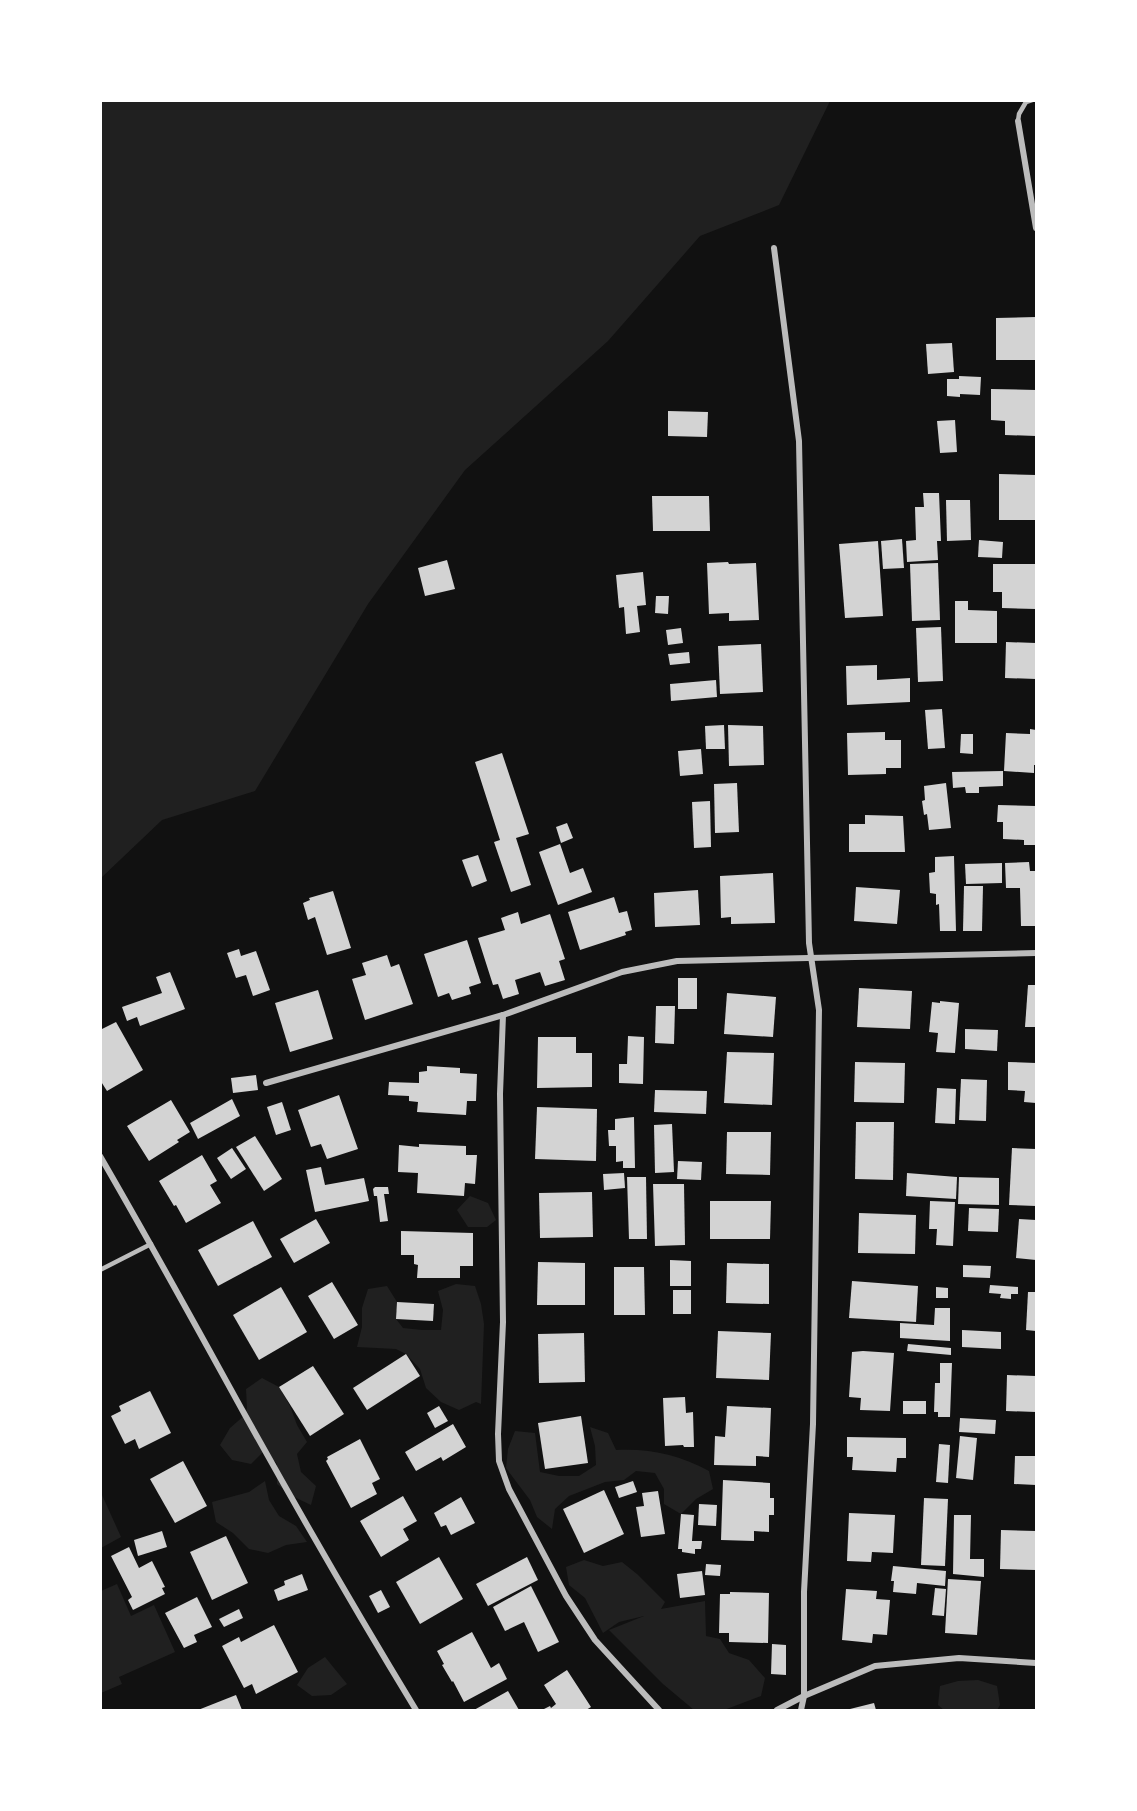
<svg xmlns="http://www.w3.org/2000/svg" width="1137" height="1811" viewBox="0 0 1137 1811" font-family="Lato,sans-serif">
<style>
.green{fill:#202020}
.building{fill:#d3d3d3}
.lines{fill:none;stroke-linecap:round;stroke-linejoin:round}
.service{stroke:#bcbcbc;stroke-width:4.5}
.minor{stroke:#bcbcbc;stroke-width:6}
</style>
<rect width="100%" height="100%" fill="#111"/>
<g class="green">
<polygon points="101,100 830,101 779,205 700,236 608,341 465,470 368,604 255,791 162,820 101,878"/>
<polygon points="470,1196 488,1203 496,1220 487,1227 468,1227 457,1210"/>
<polygon points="456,1284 475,1286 481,1304 484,1324 481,1404 476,1402 459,1410 441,1402 426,1388 420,1369 406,1354 396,1349 357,1347 362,1327 362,1308 368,1289 387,1286 397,1302 396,1319 403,1328 422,1330 441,1330 443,1310 438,1291"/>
<polygon points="262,1378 279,1387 290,1406 297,1425 307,1442 297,1454 301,1472 316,1486 311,1505 292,1496 277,1484 277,1464 265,1450 251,1464 232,1460 220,1445 230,1428 245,1415 247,1408 246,1389"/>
<path d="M590,1427L608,1433L616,1450C649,1448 680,1455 709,1471L713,1489L696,1499L681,1514L664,1504V1489L655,1473L636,1471L624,1480L605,1482L569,1496L555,1509L552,1529L537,1517L530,1500L506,1468L508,1449L515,1431L535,1433L540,1472L559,1476H579L596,1465L595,1446Z"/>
<polygon points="265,1481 269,1500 279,1516 296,1526 307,1542 286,1545 268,1553 249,1549 233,1533 216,1522 212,1502 249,1492"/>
<polygon points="102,1495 121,1537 101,1548 100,1496"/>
<polygon points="584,1560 603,1566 622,1562 637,1574 665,1602 661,1609 705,1601 706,1636 720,1639 729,1653 749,1660 765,1678 761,1696 724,1710 694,1710 663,1684 609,1630 644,1616 619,1622 603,1633 585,1598 569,1585 566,1567"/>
<polygon points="117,1584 131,1616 154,1605 175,1652 119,1677 122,1684 101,1693 101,1591"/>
<polygon points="325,1657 347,1684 331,1695 312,1696 297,1685 308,1668"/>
<polygon points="978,1680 997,1686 1000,1705 997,1710 944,1710 938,1705 940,1686 958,1681"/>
</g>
<g class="building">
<polygon points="1036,317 1036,360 996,360 996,318"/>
<polygon points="952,343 954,372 928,374 926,344"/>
<polygon points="959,376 981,377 980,395 960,394 960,397 947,396 947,379 959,379"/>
<polygon points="991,389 1036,390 1036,436 1005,435 1005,421 991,420"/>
<polygon points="668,411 708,412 707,437 668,436"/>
<polygon points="955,420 957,452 940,453 937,421"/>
<polygon points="999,474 1036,475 1036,520 999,520"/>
<polygon points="923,493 939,493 941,541 937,541 938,560 907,562 906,541 916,540 915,507 924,507"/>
<polygon points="652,496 709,496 710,531 653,531"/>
<polygon points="946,500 970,500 971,540 947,541"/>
<polygon points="902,539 904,568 883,569 881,541"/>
<polygon points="979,540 1003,542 1002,558 978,557"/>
<polygon points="878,541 883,616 845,618 839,544"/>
<polygon points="447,560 455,589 425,596 418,568"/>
<polygon points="728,562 729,564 756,563 759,620 729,621 729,613 709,614 707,563"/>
<polygon points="938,563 940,620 912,621 910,564"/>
<polygon points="993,564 1036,564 1036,609 1002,608 1002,592 993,592"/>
<polygon points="643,572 646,605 637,606 640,632 626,634 624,607 619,608 616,575"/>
<polygon points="656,596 669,596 668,614 655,613"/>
<polygon points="955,601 968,601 968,610 997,611 997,643 955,643"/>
<polygon points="941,627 943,681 918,682 916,628"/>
<polygon points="681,628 683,643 668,645 666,630"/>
<polygon points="1006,642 1036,643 1036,679 1005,678"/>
<polygon points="761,644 763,692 720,694 718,646"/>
<polygon points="689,652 690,663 670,665 668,654"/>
<polygon points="877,665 877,680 910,678 910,702 847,705 846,666"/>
<polygon points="716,680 717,697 671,701 670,684"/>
<polygon points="942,709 945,748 928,749 925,710"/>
<polygon points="724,725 725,749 706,749 705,726"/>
<polygon points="728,725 763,726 764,765 729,766"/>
<polygon points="1030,729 1036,730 1036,765 1034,765 1034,773 1004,771 1006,733 1030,734"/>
<polygon points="885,732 885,740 901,740 901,768 886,768 886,774 848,775 847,733"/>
<polygon points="961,734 973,734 973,754 960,753"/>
<polygon points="701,749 703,774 680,776 678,751"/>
<polygon points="502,753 529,834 516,838 531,885 511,892 494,842 500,840 475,762"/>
<polygon points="1003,771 1003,786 979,787 979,793 966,793 965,787 953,788 952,772"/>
<polygon points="737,783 739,832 715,833 714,784"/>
<polygon points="946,783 951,828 929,830 927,814 924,815 922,801 925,800 924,786"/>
<polygon points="710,801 711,847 694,848 692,802"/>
<polygon points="998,805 1036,806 1036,845 1024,845 1024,840 1003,839 1003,822 997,822"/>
<polygon points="865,815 903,816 905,852 849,852 849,824 865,824"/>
<polygon points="567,823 573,838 561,843 556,827"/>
<polygon points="560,844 570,873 583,868 592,892 558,905 539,852"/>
<polygon points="478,855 487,881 472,887 462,860"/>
<polygon points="954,856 956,931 940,931 939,904 936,905 936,894 930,893 929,873 935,872 935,857"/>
<polygon points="1029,862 1030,871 1036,871 1036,926 1021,926 1020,888 1006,888 1005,863"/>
<polygon points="1002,863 1002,883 966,884 965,864"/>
<polygon points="773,873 775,923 731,924 731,917 721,918 720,876"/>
<polygon points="964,886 983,886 982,931 963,931"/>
<polygon points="856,887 900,890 897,924 854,921"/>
<polygon points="698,890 700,925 655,927 654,893"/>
<polygon points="333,891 351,948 327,955 315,917 308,920 303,903 310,900 309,898"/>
<polygon points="614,897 619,913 627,911 632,930 625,932 626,935 580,950 568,912"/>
<polygon points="518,912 521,924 550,914 565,959 559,961 565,980 545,986 540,972 515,980 519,994 503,999 498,984 493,985 478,938 505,930 501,918"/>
<polygon points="467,940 481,983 469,987 471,994 452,1000 449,993 438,997 424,954"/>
<polygon points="239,949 241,956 256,951 270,990 253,996 246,975 236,978 227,953"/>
<polygon points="387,955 391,967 399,964 413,1004 365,1020 352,979 366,975 362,963"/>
<polygon points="170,972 185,1009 140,1026 137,1017 127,1021 122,1007 162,993 156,977"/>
<rect x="678" y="978" width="19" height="31"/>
<polygon points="1028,985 1036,985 1036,1027 1025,1027"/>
<polygon points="859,988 912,991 910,1029 857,1027"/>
<polygon points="318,990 333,1039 290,1052 275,1003"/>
<polygon points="727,993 776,997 773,1037 724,1034"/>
<polygon points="940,1001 959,1003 955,1053 936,1052 938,1033 929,1032 932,1002 940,1003"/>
<polygon points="656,1006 675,1006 674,1044 655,1043"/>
<polygon points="116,1022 143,1070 107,1091 100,1080 100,1030"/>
<polygon points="965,1029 998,1030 997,1051 965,1049"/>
<polygon points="628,1036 644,1037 643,1084 619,1083 619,1064 627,1064"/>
<polygon points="538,1037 576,1037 576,1053 592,1053 592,1087 537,1088"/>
<polygon points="727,1052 774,1053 772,1105 724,1103"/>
<polygon points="855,1062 905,1063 904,1103 854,1102"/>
<polygon points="1008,1062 1036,1063 1036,1103 1024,1102 1025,1091 1008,1090"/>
<polygon points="427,1066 460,1068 460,1073 477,1074 476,1101 467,1101 466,1115 417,1112 418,1102 409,1101 409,1096 388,1095 389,1082 419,1083 419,1072 427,1071"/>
<polygon points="256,1075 258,1090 233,1093 231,1078"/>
<polygon points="961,1079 987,1080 986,1121 959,1120"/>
<polygon points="937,1088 956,1089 955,1124 935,1123"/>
<polygon points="655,1090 707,1091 706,1114 654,1112"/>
<polygon points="339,1095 358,1149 327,1159 321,1144 311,1147 298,1110"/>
<polygon points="232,1099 240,1116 198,1139 190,1123"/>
<polygon points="171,1100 190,1132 177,1140 179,1142 149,1161 127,1126"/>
<polygon points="282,1102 291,1130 276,1135 267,1107"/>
<polygon points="537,1107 597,1109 596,1161 535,1159"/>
<polygon points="634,1117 635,1168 623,1168 623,1161 616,1162 616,1146 609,1146 608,1130 615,1130 615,1119"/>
<polygon points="856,1122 894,1122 893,1180 855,1179"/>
<polygon points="672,1124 674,1172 655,1173 654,1125"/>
<polygon points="727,1132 771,1132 770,1175 726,1174"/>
<polygon points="255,1136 282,1179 264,1191 236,1147"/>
<polygon points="419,1144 466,1146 466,1155 477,1155 475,1184 465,1183 464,1196 417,1193 418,1173 398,1172 399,1145 419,1147"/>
<polygon points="232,1148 246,1169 231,1179 217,1158"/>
<polygon points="1012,1148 1036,1149 1036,1206 1009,1205"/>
<polygon points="202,1155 217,1181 210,1185 221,1203 186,1223 176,1205 174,1206 159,1181"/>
<polygon points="678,1161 702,1162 701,1180 677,1179"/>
<polygon points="321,1167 325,1185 364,1178 369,1201 315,1212 306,1170"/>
<polygon points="624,1173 625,1188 604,1190 603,1174"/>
<polygon points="907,1173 957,1177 956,1199 906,1196"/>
<polygon points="627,1177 646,1177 647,1239 629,1239"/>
<polygon points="959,1177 999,1178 999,1205 958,1204"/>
<polygon points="653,1184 684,1184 685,1245 655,1246"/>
<polygon points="375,1187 388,1187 389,1194 384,1194 388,1221 380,1222 377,1196 374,1196 373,1189"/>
<polygon points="592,1192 593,1237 540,1238 539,1193"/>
<polygon points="710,1201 771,1201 770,1239 710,1239"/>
<polygon points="930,1201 955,1202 953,1246 936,1245 937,1229 929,1229"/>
<polygon points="969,1208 999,1209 998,1232 968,1231"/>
<polygon points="859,1213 916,1215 915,1254 858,1253"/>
<polygon points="316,1219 330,1243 294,1263 280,1239"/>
<polygon points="1019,1219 1036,1220 1036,1260 1016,1258"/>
<polygon points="253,1221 272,1257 218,1286 198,1250"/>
<polygon points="401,1231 473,1233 473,1266 460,1266 460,1278 417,1278 418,1265 414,1264 414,1255 401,1255"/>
<polygon points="670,1260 691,1261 691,1286 670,1286"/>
<polygon points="538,1262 585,1263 585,1305 537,1305"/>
<polygon points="727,1263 769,1264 769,1304 726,1303"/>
<polygon points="963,1265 991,1266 990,1278 963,1277"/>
<polygon points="614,1267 644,1267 645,1315 614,1315"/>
<polygon points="852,1281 918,1286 916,1322 849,1318"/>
<polygon points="332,1282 358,1325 334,1339 308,1296"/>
<polygon points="990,1285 1018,1287 1018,1294 1011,1294 1011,1299 1000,1298 1001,1294 989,1293"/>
<polygon points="281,1287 307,1332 259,1360 233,1315"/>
<polygon points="936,1287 948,1288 948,1298 936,1298"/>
<rect x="673" y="1290" width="18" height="24"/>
<polygon points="1028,1292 1036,1292 1036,1331 1026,1330"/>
<polygon points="397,1302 434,1304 433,1321 396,1319"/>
<polygon points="935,1308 950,1308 950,1341 900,1338 900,1323 934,1325"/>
<polygon points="962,1330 1001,1332 1001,1349 962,1347"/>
<polygon points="718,1331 771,1333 769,1380 716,1378"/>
<polygon points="584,1333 585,1382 539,1383 538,1334"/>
<polygon points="908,1344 951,1348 951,1355 907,1351"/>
<polygon points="863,1351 894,1353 890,1411 860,1410 861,1398 849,1397 852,1352"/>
<polygon points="406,1354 420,1376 367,1410 353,1388"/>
<polygon points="940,1363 952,1363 950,1417 938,1417 938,1412 934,1412 935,1383 940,1383"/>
<polygon points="313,1366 344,1414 310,1436 279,1387"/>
<polygon points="1007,1375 1036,1376 1036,1412 1006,1411"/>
<polygon points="150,1391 171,1433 139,1449 135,1439 125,1444 111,1416 121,1411 119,1406"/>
<polygon points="685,1397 686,1413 693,1412 694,1447 684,1447 683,1445 665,1446 663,1398"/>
<rect x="903" y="1401" width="23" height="13"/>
<polygon points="439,1406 448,1421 435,1428 427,1413"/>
<polygon points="727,1406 771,1408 769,1457 756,1456 756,1466 714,1465 715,1436 725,1437"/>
<polygon points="581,1416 588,1463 545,1469 538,1423"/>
<polygon points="960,1418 996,1420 995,1434 959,1432"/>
<polygon points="453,1424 466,1447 443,1461 441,1457 416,1471 405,1452"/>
<polygon points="960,1436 977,1438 973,1480 956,1478"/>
<polygon points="847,1437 906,1438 906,1458 897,1458 896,1472 852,1470 853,1457 847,1457"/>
<polygon points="360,1439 380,1479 372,1483 377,1494 351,1508 326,1461 328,1459 327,1457"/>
<polygon points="939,1444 950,1445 948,1483 936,1482"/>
<polygon points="1015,1456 1036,1456 1036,1485 1014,1484"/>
<polygon points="183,1461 207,1506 175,1523 150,1479"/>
<polygon points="723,1480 770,1483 770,1498 774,1498 774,1515 769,1515 769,1532 754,1531 754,1541 721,1540"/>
<polygon points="633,1481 637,1492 619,1498 615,1487"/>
<polygon points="604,1490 624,1534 584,1553 563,1509"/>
<polygon points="658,1491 665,1534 641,1537 636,1507 644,1506 642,1493"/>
<polygon points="403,1496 417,1521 403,1529 409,1540 381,1557 360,1521"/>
<polygon points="461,1497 475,1523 451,1535 446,1525 441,1527 434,1513"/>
<polygon points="924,1498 948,1499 945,1566 921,1565"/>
<polygon points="699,1504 717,1505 716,1526 698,1525"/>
<polygon points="849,1513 895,1515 893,1553 872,1552 871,1562 847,1561"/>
<polygon points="681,1514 694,1515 692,1541 702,1541 701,1549 695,1549 695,1554 682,1552 682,1549 678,1549"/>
<polygon points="954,1515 971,1515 970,1559 984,1559 984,1577 953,1574"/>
<polygon points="1001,1530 1036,1531 1036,1570 1000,1569"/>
<polygon points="162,1531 167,1547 138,1556 134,1540"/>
<polygon points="226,1536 248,1583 212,1600 190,1552"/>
<polygon points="129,1547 139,1568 152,1561 165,1587 162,1588 165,1594 133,1610 128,1600 132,1597 111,1556"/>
<polygon points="439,1557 463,1599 420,1624 396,1582"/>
<polygon points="527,1557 538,1580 488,1606 476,1584"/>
<polygon points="706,1564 721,1565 720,1576 705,1575"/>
<polygon points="893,1566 946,1571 945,1586 917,1583 916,1594 893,1592 894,1581 891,1581"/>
<polygon points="702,1571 705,1595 680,1598 677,1574"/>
<polygon points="302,1574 308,1590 278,1601 274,1590 285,1585 284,1581"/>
<polygon points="948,1579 981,1581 977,1635 945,1633"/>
<polygon points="531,1586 559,1642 538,1652 524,1622 505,1631 493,1607"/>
<polygon points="935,1588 946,1589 944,1616 932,1615"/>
<polygon points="846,1589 877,1591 876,1599 890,1600 887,1635 873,1634 872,1643 842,1640"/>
<polygon points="381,1590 390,1607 378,1613 369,1596"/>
<polygon points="730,1592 769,1593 768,1643 729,1642 729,1633 719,1633 720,1594 730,1594"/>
<polygon points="197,1597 212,1627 194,1635 197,1642 184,1648 165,1613"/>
<polygon points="239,1609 243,1618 224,1627 219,1619"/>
<polygon points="274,1625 298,1672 256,1694 252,1684 244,1688 222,1646 239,1637 241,1642"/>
<polygon points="472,1632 491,1668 499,1663 507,1679 464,1702 453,1681 452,1682 442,1665 444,1664 437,1651"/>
<polygon points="772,1644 786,1645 786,1675 771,1674"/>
<polygon points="567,1670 591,1707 586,1710 542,1710 550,1706 551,1708 556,1704 544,1685"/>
<polygon points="508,1691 519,1710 474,1710"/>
<polygon points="236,1695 242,1710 198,1710"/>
<polygon points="874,1703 876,1710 846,1710"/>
</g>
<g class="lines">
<g class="service">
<polyline points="1018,121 1019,114 1026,102 1032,100"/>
<polyline points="100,1270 151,1244"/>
</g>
<g class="minor">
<polyline points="1018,121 1036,228"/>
<polyline points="774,248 799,441 809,943 819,1010 813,1424 804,1592 804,1696 801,1710"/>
<polyline points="503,1015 500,1094 503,1322 498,1434 499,1461 509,1489 566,1596 595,1640 659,1710"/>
<polyline points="266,1083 503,1015 622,972 677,961 1036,953"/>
<path d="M100,1156C150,1242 197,1328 245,1415C300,1514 357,1613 416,1710"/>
<polyline points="777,1710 804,1696 875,1666 959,1658 1036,1663"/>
</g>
</g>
<rect width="1137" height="1811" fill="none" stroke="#ffffff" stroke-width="204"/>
</svg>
